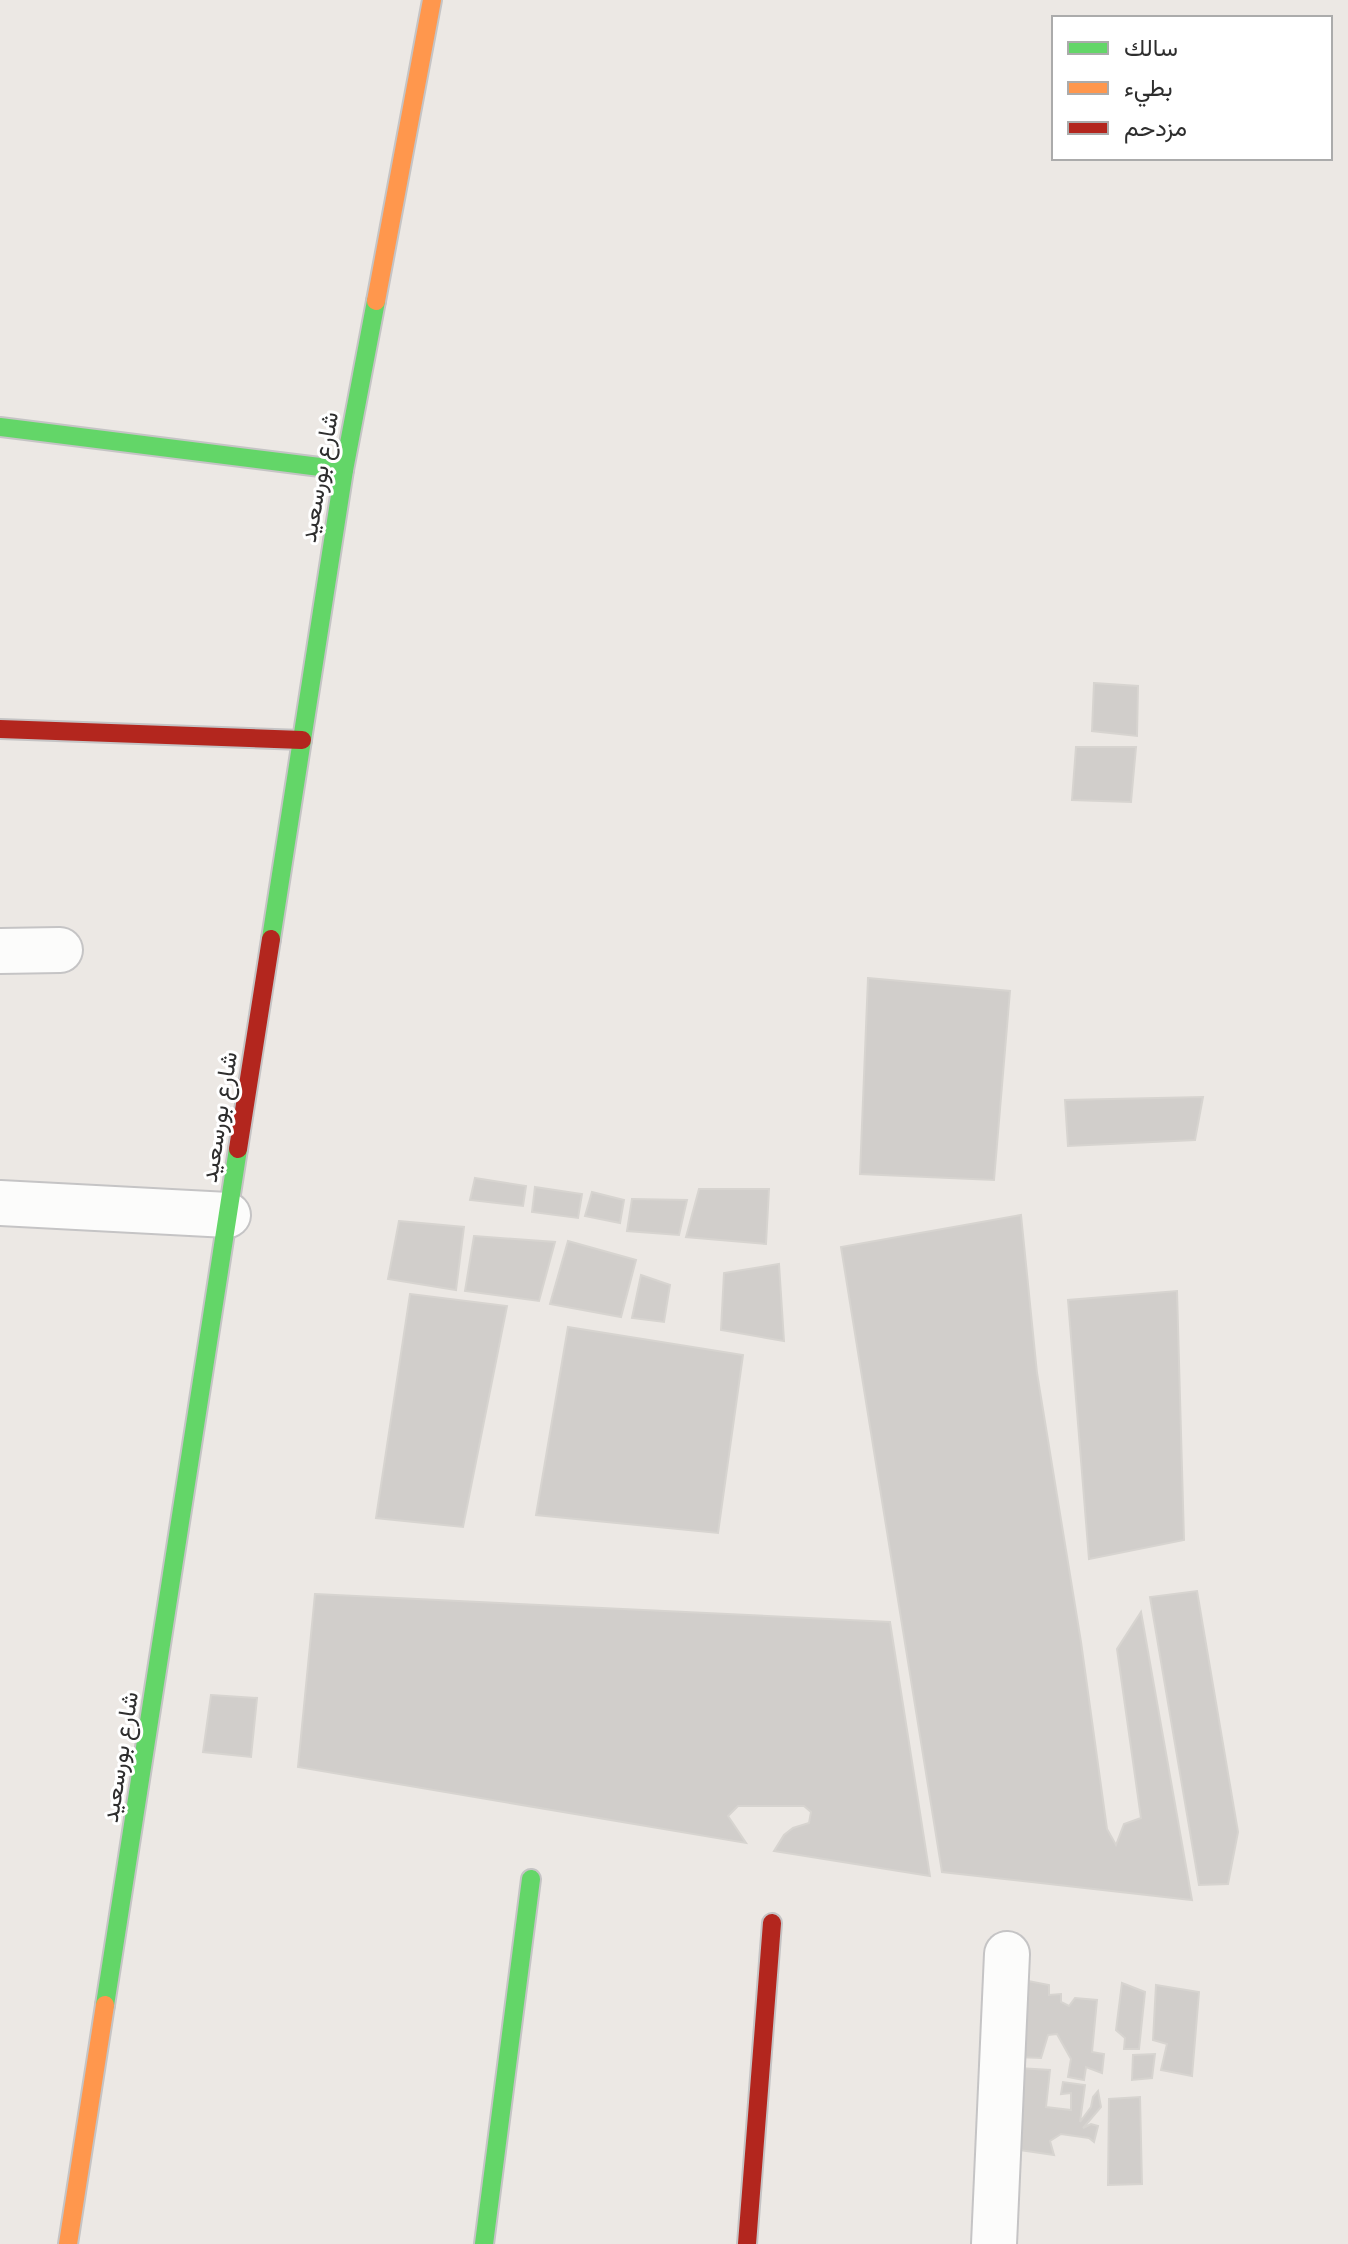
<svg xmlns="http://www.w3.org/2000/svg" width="1348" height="2244" viewBox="0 0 1348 2244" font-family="Karla,Vazirmatn,sans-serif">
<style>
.building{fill:#d1cecb;stroke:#d7d4d0;stroke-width:2}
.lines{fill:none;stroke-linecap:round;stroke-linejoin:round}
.street-casing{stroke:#c5c4c5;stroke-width:48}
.fast-casing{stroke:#c5c4c5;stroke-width:22}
.slow-casing{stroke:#c5c4c5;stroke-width:22}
.jam-casing{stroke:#c5c4c5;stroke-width:22}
.street{stroke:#fcfcfb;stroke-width:44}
.fast{stroke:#63d668;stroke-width:18}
.slow{stroke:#ff974d;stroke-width:18}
.jam{stroke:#b3261e;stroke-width:18}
.labels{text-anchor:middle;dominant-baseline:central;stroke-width:6;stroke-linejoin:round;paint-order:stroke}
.street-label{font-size:24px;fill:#2e2e2e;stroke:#fff}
</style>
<rect width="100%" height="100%" fill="#ece8e4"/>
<g class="building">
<polygon points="1094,683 1138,686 1137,736 1092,731"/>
<polygon points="1076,747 1136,747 1131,802 1072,800"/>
<polygon points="868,978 1010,991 994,1180 860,1174"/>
<polygon points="1203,1097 1195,1140 1068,1146 1065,1100"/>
<polygon points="475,1178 526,1186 523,1206 470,1200"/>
<polygon points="535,1187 582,1194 578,1218 532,1212"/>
<polygon points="699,1189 769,1189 766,1244 686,1237"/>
<polygon points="592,1192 624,1200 620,1223 585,1216"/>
<polygon points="632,1199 687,1200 679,1235 627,1231"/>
<polygon points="1021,1215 1037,1373 1081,1642 1107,1829 1116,1845 1124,1824 1141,1818 1117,1649 1141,1612 1192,1900 942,1872 841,1247"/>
<polygon points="399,1221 464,1227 456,1290 388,1279"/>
<polygon points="474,1236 555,1242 539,1301 465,1291"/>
<polygon points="568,1241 636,1260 621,1317 550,1304"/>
<polygon points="779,1264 784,1341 721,1330 724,1273"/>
<polygon points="641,1275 670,1285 664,1322 632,1318"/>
<polygon points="1177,1291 1184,1540 1089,1559 1068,1300"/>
<polygon points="410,1294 507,1306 463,1527 376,1518"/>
<polygon points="568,1327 743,1355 718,1533 536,1515"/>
<polygon points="1197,1591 1238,1832 1228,1884 1199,1885 1150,1597"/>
<polygon points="315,1594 890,1622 930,1876 774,1851 784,1835 793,1828 809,1823 811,1812 804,1806 738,1806 728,1816 746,1843 298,1767"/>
<polygon points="211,1695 257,1698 251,1757 203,1752"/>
<polygon points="1018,1979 1049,1985 1049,1995 1061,1994 1061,2002 1069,2006 1075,1998 1097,2000 1092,2052 1104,2054 1102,2073 1086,2067 1084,2080 1068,2077 1071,2059 1057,2034 1048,2035 1041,2058 1013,2057"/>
<polygon points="1122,1983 1145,1992 1139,2049 1124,2049 1125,2038 1116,2030"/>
<polygon points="1156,1985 1199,1992 1192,2076 1161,2070 1167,2044 1153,2040"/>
<polygon points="1155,2054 1152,2078 1132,2080 1133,2055"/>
<polygon points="1018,2068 1050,2070 1046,2107 1071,2110 1071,2093 1061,2094 1063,2082 1085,2085 1080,2122 1091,2107 1093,2097 1098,2091 1101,2107 1083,2128 1091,2124 1098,2126 1094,2142 1089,2138 1061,2134 1050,2141 1054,2155 1012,2149"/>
<polygon points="1140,2097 1142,2184 1108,2185 1109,2099"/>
</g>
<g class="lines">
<defs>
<g id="street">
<polyline points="0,951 60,950"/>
<polyline points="0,1203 228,1215"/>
<polyline points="994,2244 1007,1954"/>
</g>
<g id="fast">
<polyline points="0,427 344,470"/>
<polyline points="271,939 344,470 376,301"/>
<polyline points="105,2005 238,1149"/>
<polyline points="484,2244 531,1879"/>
</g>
<g id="slow">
<polyline points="376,301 432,0"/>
<polyline points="68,2244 105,2005"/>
</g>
<g id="jam">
<polyline points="0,729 302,740"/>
<polyline points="238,1149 271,939"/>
<polyline points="747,2244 772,1923"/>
</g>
</defs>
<use href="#street" class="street-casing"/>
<use href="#fast" class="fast-casing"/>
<use href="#slow" class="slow-casing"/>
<use href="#jam" class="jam-casing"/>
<use href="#street" class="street"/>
<use href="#fast" class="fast"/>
<use href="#slow" class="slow"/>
<use href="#jam" class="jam"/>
</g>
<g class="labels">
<g class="street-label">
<text transform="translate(319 477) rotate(-80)">شارع بورسعيد</text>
<text transform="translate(219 1117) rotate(-81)">شارع بورسعيد</text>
<text transform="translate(120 1757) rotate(-81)">شارع بورسعيد</text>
</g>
</g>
<rect x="1052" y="16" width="280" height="144" fill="#ffffff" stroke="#ababab" stroke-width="2"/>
<rect x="1068" y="42" width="40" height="12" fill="#63d668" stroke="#ababab" stroke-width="2"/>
<text x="1124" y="56" font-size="24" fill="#2e2e2e">سالك</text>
<rect x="1068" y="82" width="40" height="12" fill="#ff974d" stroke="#ababab" stroke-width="2"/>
<text x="1124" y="96" font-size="24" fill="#2e2e2e">بطيء</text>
<rect x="1068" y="122" width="40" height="12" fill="#b3261e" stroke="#ababab" stroke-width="2"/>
<text x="1124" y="136" font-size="24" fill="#2e2e2e">مزدحم</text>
</svg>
